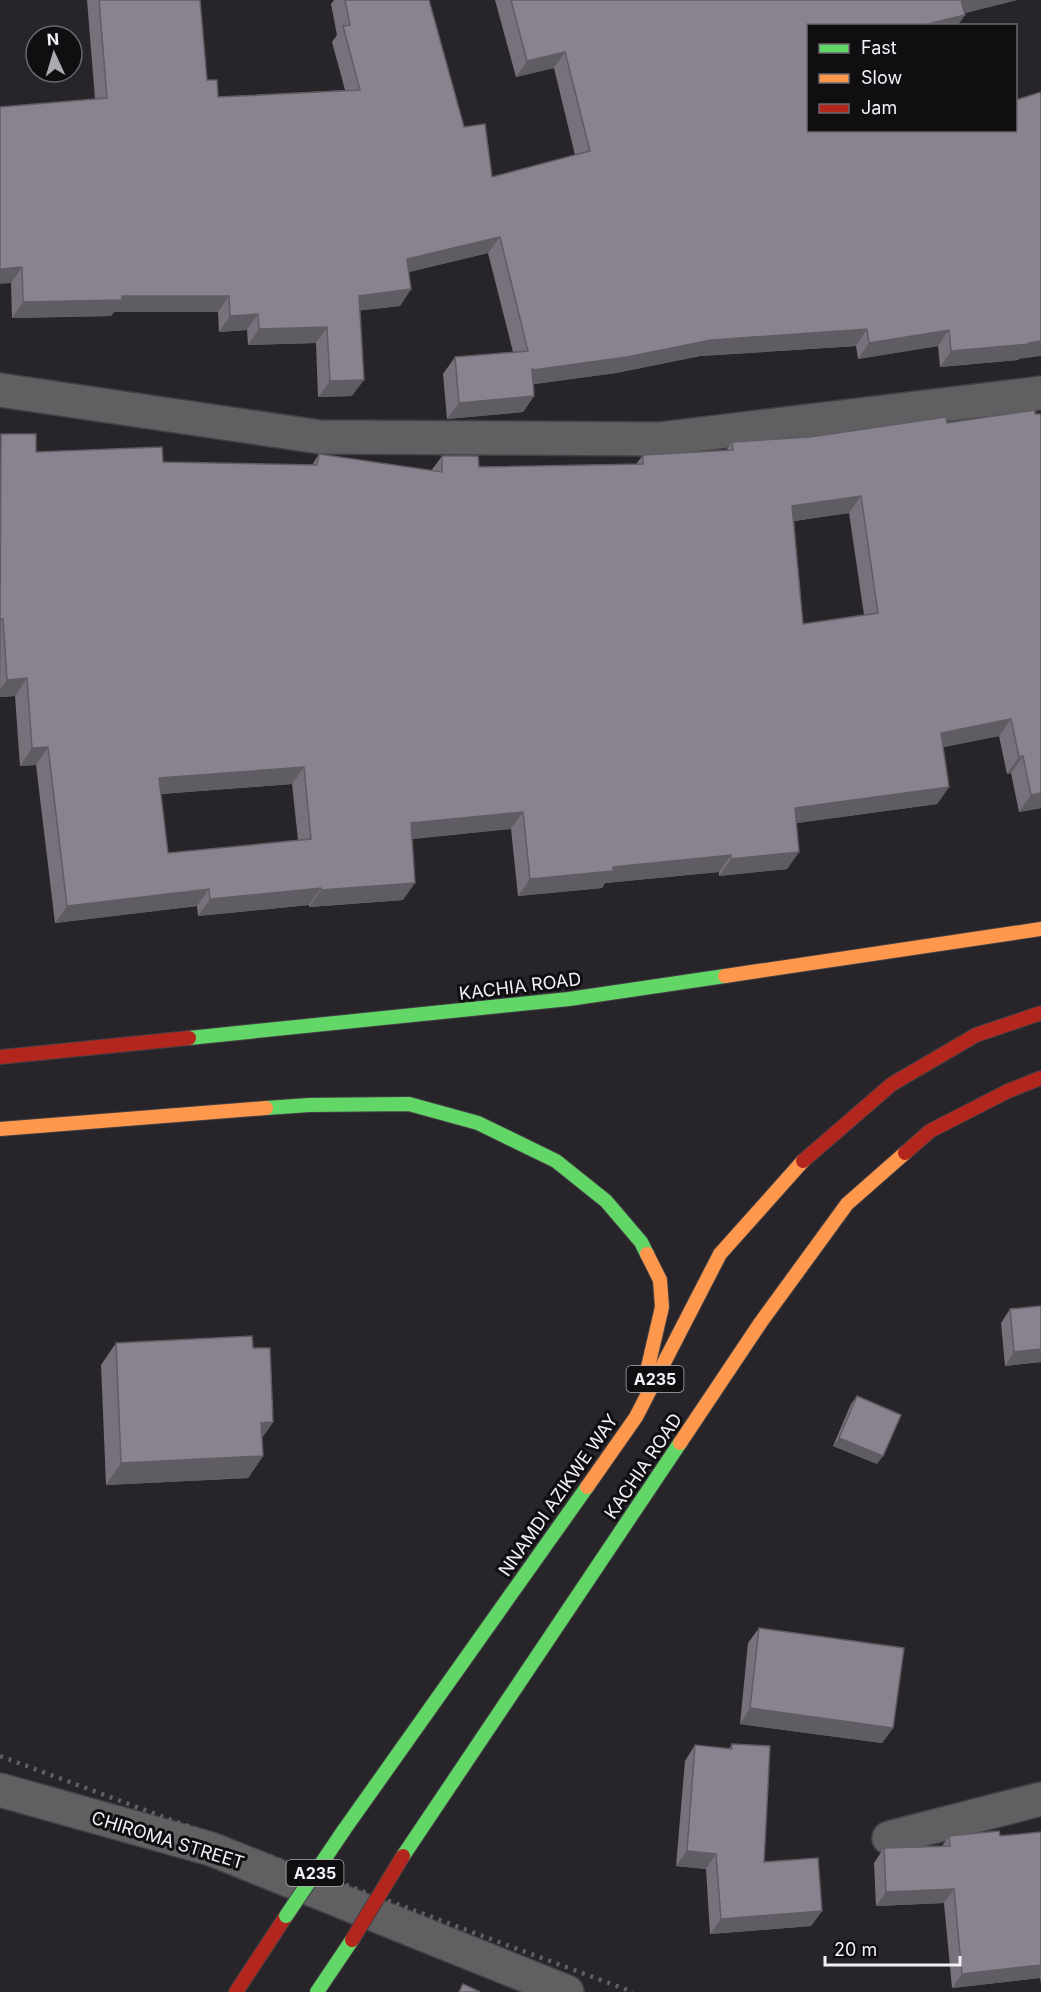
<svg xmlns="http://www.w3.org/2000/svg" width="1041" height="1992" viewBox="0 0 1041 1992" font-family="Inter,sans-serif">
<style>
.lines{fill:none;stroke-linecap:round;stroke-linejoin:round}
.street-casing{stroke:#424044;stroke-width:36}
.fast-casing{stroke:#424044;stroke-width:16}
.slow-casing{stroke:#424044;stroke-width:16}
.jam-casing{stroke:#424044;stroke-width:16}
.street{stroke:#605f62;stroke-width:33}
.fast{stroke:#63d668;stroke-width:14}
.slow{stroke:#ff974d;stroke-width:14}
.jam{stroke:#b3261e;stroke-width:14}
.rail{stroke:#626063;stroke-width:4.5;stroke-dasharray:3 6;stroke-linecap:butt}
.fast-bridge-casing{stroke:#424044;stroke-width:16;stroke-linecap:butt}
.jam-bridge-casing{stroke:#424044;stroke-width:16;stroke-linecap:butt}
.fast-bridge{stroke:#63d668;stroke-width:14}
.jam-bridge{stroke:#b3261e;stroke-width:14}
.wall{fill:#76717b;fill-rule:evenodd}
.shaded-wall{fill:#605c64}
.building{fill:#89838f;stroke:#605c64;stroke-width:1.5;fill-rule:evenodd}
.labels{text-anchor:middle;dominant-baseline:central;stroke-width:6;stroke-linejoin:round;paint-order:stroke}
.shield{fill:#100e11;stroke:#afadb1;stroke-width:1.5}
.shield-label{font-size:16px;font-weight:bold;fill:#f3f1f6}
.street-label{font-size:18px;fill:#f3f1f6;stroke:#100e11}
</style>
<rect width="100%" height="100%" fill="#28252a"/>
<g class="lines">
<defs>
<g id="street">
<polyline points="0,390 320,437 660,439 1041,393"/>
<polyline points="0,1790 211,1849 567,1992"/>
<polyline points="889,1838 1041,1799"/>
</g>
<g id="fast">
<polyline points="189,1038 569,999 725,976"/>
<polyline points="266,1108 309,1105 409,1104 478,1123 556,1161 606,1201 641,1242 647,1254"/>
<polyline points="344,1830 587,1487"/>
<polyline points="403,1856 680,1443"/>
<polyline points="317,1992 352,1940"/>
</g>
<g id="slow">
<polyline points="725,976 1041,929"/>
<polyline points="0,1129 266,1108"/>
<polyline points="647,1254 660,1280 662,1307 648,1367"/>
<polyline points="680,1443 761,1322 847,1204 905,1153"/>
<polyline points="587,1487 636,1417 720,1254 803,1161"/>
</g>
<g id="jam">
<polyline points="0,1057 189,1038"/>
<polyline points="905,1153 930,1131 1008,1091 1041,1078"/>
<polyline points="803,1161 892,1084 976,1035 1041,1013"/>
<polyline points="236,1992 286,1916"/>
</g>
</defs>
<use href="#street" class="street-casing"/>
<use href="#fast" class="fast-casing"/>
<use href="#slow" class="slow-casing"/>
<use href="#jam" class="jam-casing"/>
<use href="#street" class="street"/>
<use href="#fast" class="fast"/>
<use href="#slow" class="slow"/>
<use href="#jam" class="jam"/>
<polyline class="rail" points="0,1756 633,1992"/>
<defs>
<polyline id="fast-bridge" points="286,1916 344,1830"/>
<polyline id="jam-bridge" points="352,1940 403,1856"/>
</defs>
<use href="#fast-bridge" class="fast-bridge-casing"/>
<use href="#jam-bridge" class="jam-bridge-casing"/>
<use href="#fast-bridge" class="fast-bridge"/>
<use href="#jam-bridge" class="jam-bridge"/>
</g>
<g class="wall">
<polygon points="87,0 200,0 207,80 218,97 345,90 332,42 337,35 331,4 334,0 429,0 464,127 492,177 575,155 554,68 516,77 495,0 1017,0 964,13 965,15 957,26 808,26 1019,359 1018,360 940,367 938,346 858,359 856,346 700,356 616,373 533,384 534,396 523,412 447,419 443,374 455,357 513,352 488,253 409,272 411,289 400,306 360,310 352,396 318,397 316,343 248,345 247,330 219,332 218,312 114,312 111,316 12,318 11,283 95,99"/>
<path d="M947,423L1041,808L1019,812L1011,773L1007,774L999,736L943,747L949,787L937,804L796,823L799,852L787,869L719,876V872L605,883L602,888L518,896L511,829L412,839L403,900L309,907V905L198,916L197,906L55,923L36,765L20,766L15,696L0,697L1,434L36,452L163,462L312,465L319,454L431,471L442,456L479,467L636,464L643,455L726,451L732,442L810,437ZM849,513L864,615L803,624L794,521ZM292,784L298,840L168,853L161,794Z"/>
<polygon points="1010,1309 1041,1362 1005,1366 1001,1323"/>
<polygon points="116,1343 253,1348 273,1422 262,1438 263,1456 248,1478 106,1485 101,1365"/>
<polygon points="857,1396 877,1464 833,1446 851,1404"/>
<polygon points="759,1628 893,1728 882,1743 740,1724 748,1643"/>
<polygon points="732,1744 764,1862 822,1911 811,1926 710,1934 706,1869 676,1866 685,1761 695,1745 729,1749"/>
<polygon points="1041,1832 1041,1984 1040,1978 952,1988 944,1903 876,1906 874,1863 884,1848 942,1846 949,1836 1000,1836"/>
</g>
<g class="shaded-wall">
<polygon points="961,0 1017,0 950,17"/>
<polygon points="965,15 957,26 922,26 923,25"/>
<polygon points="565,52 554,68 516,77 527,61"/>
<polygon points="500,237 488,253 396,275 407,259"/>
<polygon points="22,267 11,283 0,284 0,269"/>
<polygon points="411,289 400,306 348,312 359,296"/>
<polygon points="122,296 229,296 218,312 114,312 111,316 12,318 23,302"/>
<polygon points="258,314 247,330 219,332 230,316"/>
<polygon points="327,327 316,343 248,345 259,329"/>
<polygon points="867,329 856,346 700,356 616,373 521,386 533,370 711,340"/>
<polygon points="949,330 938,346 858,359 869,343"/>
<polygon points="1041,341 1041,356 1019,359 1018,360 940,367 951,351"/>
<polygon points="364,380 352,396 318,397 330,381"/>
<polygon points="534,396 523,412 447,419 459,403"/>
<polygon points="861,496 849,513 780,523 792,506"/>
<polygon points="27,678 15,696 0,697 0,689 7,680"/>
<polygon points="1011,719 999,736 930,750 941,733"/>
<polygon points="48,747 36,765 20,766 32,748"/>
<polygon points="1023,756 1011,773 1007,774 1019,757"/>
<polygon points="304,767 292,784 147,795 159,778"/>
<polygon points="949,787 937,804 783,825 795,808"/>
<polygon points="1041,793 1041,808 1019,812 1031,795"/>
<polygon points="523,812 511,829 399,840 411,823"/>
<polygon points="799,852 787,869 719,876 731,859"/>
<polygon points="731,855 719,872 605,883 602,888 518,896 530,879 613,867"/>
<polygon points="415,883 403,900 309,907 321,890"/>
<polygon points="321,888 309,905 198,916 210,899"/>
<polygon points="209,889 197,906 55,923 67,906"/>
<polygon points="1041,1349 1041,1362 1005,1366 1014,1352"/>
<polygon points="273,1422 258,1443 261,1423"/>
<polygon points="839,1438 883,1456 877,1464 833,1446"/>
<polygon points="263,1456 248,1478 106,1485 121,1463"/>
<polygon points="750,1708 893,1728 882,1743 740,1724"/>
<polygon points="687,1851 716,1854 706,1869 676,1866"/>
<polygon points="954,1889 944,1903 876,1906 886,1892"/>
<polygon points="822,1911 811,1926 710,1934 721,1919"/>
<polygon points="1041,1965 1040,1978 952,1988 962,1974"/>
</g>
<g class="building">
<polygon points="99,0 200,0 207,80 217,80 218,97 360,90 343,26 350,25 345,0 429,0 464,127 485,124 492,177 590,151 565,52 527,61 511,0 963,0 961,0 965,15 923,25 923,26 808,26 808,130 1016,130 1016,100 1041,92 1041,341 1029,343 1029,344 951,351 949,330 869,343 867,329 711,340 627,357 533,370 532,368 534,396 459,403 455,357 528,351 500,237 407,259 411,289 359,296 364,380 330,381 327,327 259,329 258,314 230,316 229,296 122,296 122,300 23,302 22,267 0,269 0,107 107,98"/>
<path d="M1035,410V414H1041V793L1031,795L1023,756L1019,757L1011,719L941,733L949,787L795,808L799,852L731,859V855L613,867V871L530,879L523,812L411,823L415,883L321,890V888L210,899L209,889L67,906L48,747L32,748L27,678L7,680L3,619H0L1,434H36V452L162,447L163,462L317,465L319,454L442,472V456H478L479,467L643,464V455L733,450L732,442L810,437L946,417L947,423ZM861,496L878,613L803,624L792,506ZM304,767L311,839L168,853L159,778Z"/>
<polygon points="1041,1306 1041,1349 1014,1352 1010,1309"/>
<polygon points="252,1336 253,1348 270,1348 273,1422 261,1423 263,1456 121,1463 116,1343"/>
<polygon points="857,1396 901,1415 883,1456 839,1438"/>
<polygon points="759,1628 904,1648 893,1728 750,1708"/>
<polygon points="732,1744 770,1746 764,1862 818,1858 822,1911 721,1919 716,1854 687,1851 695,1745 732,1749"/>
<polygon points="999,1831 1000,1836 1041,1832 1041,1965 962,1974 954,1889 886,1892 884,1848 950,1846 949,1836"/>
<polygon points="463,1984 480,1992 459,1992"/>
</g>
<g class="labels">
<g class="shield">
<rect x="626.5" y="1366" width="57" height="26" rx="4.5"/>
<rect x="286.5" y="1860" width="57" height="26" rx="4.5"/>
</g>
<g class="shield-label">
<text x="655" y="1379">A235</text>
<text x="315" y="1873">A235</text>
</g>
<g class="street-label">
<text transform="translate(520 986) rotate(-7)">KACHIA ROAD</text>
<text transform="translate(643 1466) rotate(-56)">KACHIA ROAD</text>
<text transform="translate(558 1495) rotate(-55)">NNAMDI AZIKWE WAY</text>
<text transform="translate(168 1840) rotate(17)">CHIROMA STREET</text>
</g>
</g>
<rect x="807" y="24" width="210" height="108" fill="#100e11" stroke="#6b696d" stroke-width="1.5"/>
<rect x="819" y="44" width="30" height="9" fill="#63d668" stroke="#6b696d" stroke-width="1.5"/>
<text x="861" y="54" font-size="18" fill="#f3f1f6">Fast</text>
<rect x="819" y="74" width="30" height="9" fill="#ff974d" stroke="#6b696d" stroke-width="1.5"/>
<text x="861" y="84" font-size="18" fill="#f3f1f6">Slow</text>
<rect x="819" y="104" width="30" height="9" fill="#b3261e" stroke="#6b696d" stroke-width="1.5"/>
<text x="861" y="114" font-size="18" fill="#f3f1f6">Jam</text>
<g transform="translate(54 54) rotate(356)"><circle r="28" fill="#100e11" stroke="#6b696d" stroke-width="1.5"/>
<path d="M0-4.5L10 22L0 15L-10 22Z" fill="#acaaaf"/>
<text y="-9" font-size="16" font-weight="bold" text-anchor="middle" fill="#f3f1f6">N</text>
</g>
<path d="M825 1956v9h135v-9" fill="none" stroke="#f3f1f6" stroke-width="3"/>
<text x="834" y="1956" font-size="18" fill="#f3f1f6" stroke="#100e11" stroke-width="4.5" paint-order="stroke">20 m</text>
</svg>
